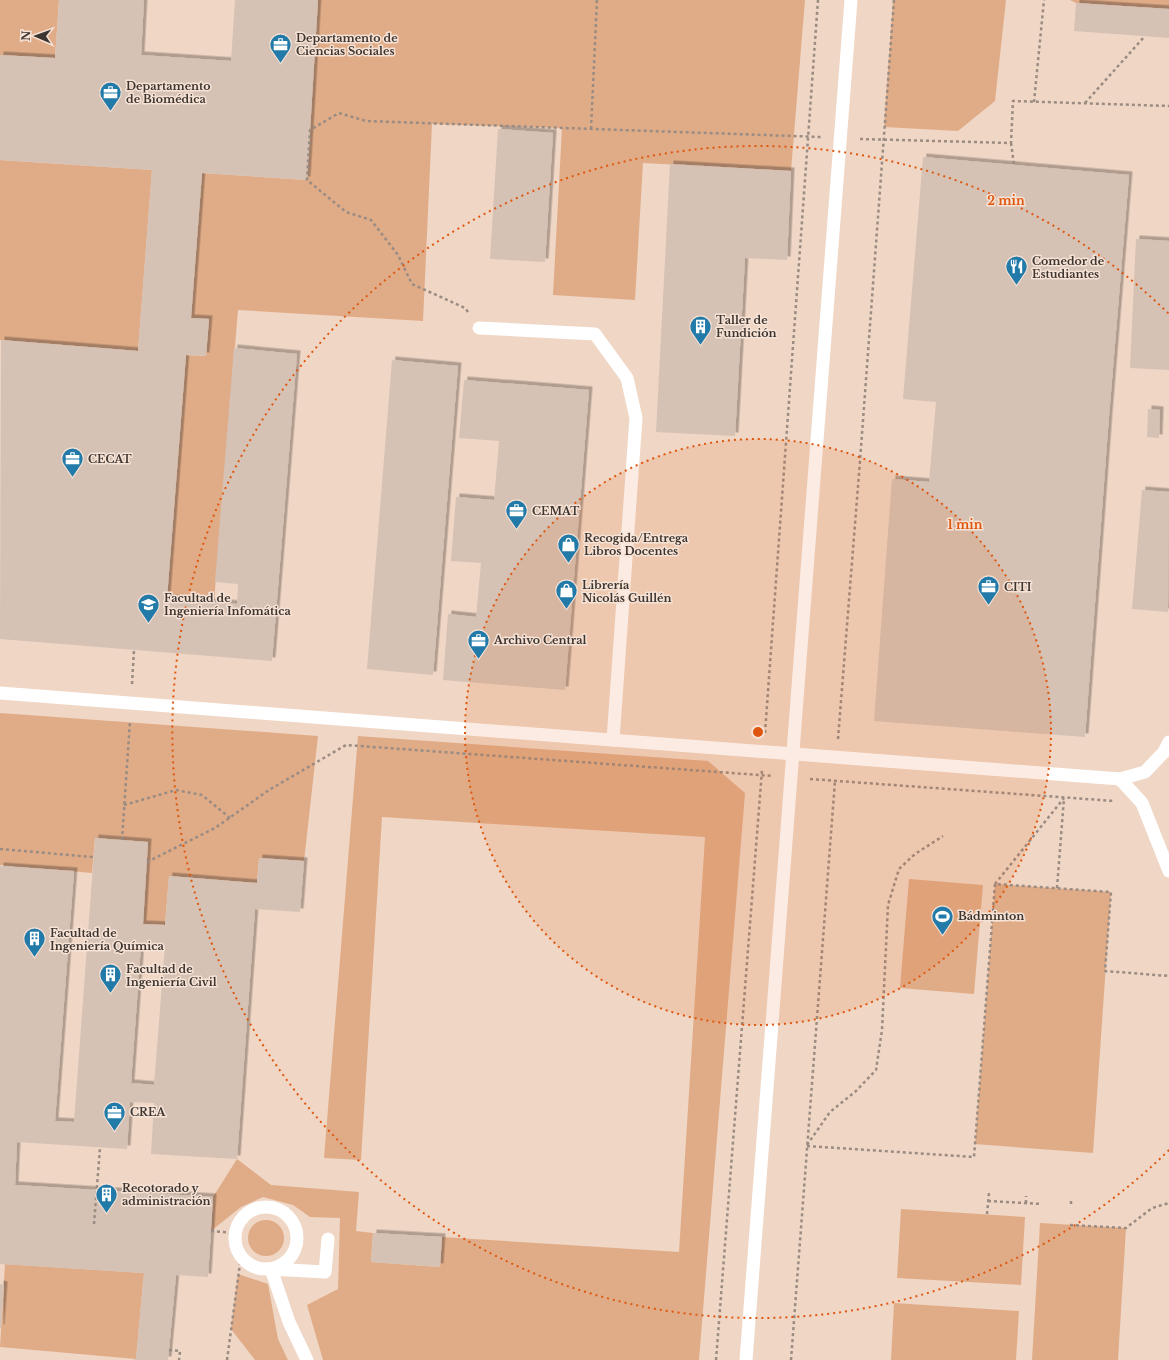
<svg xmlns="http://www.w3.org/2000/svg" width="1169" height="1360" viewBox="0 0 1169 1360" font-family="'Libre Baskerville',serif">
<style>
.built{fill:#f0d6c4}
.green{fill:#e0ac88}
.building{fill:#d5c2b5;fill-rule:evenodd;filter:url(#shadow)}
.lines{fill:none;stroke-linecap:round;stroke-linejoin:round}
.path{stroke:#9a8c83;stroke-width:2.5;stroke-dasharray:3 3;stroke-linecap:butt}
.service{stroke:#fff;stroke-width:13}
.ring{fill:none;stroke:#df570e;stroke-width:2;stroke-dasharray:2 4}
.labels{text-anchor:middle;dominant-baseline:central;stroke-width:3;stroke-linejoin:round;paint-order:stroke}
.poi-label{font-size:11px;font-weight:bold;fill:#3d3530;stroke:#f7e3d6;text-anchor:start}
.centre{fill:#df570e;stroke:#f7e3d6;stroke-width:2}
.ring-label{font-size:12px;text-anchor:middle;font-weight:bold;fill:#df570e;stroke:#f7e3d6;stroke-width:3;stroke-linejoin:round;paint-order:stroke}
</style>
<defs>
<filter id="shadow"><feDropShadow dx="3.5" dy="-3.5" stdDeviation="0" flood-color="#0004"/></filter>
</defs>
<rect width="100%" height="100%" fill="#f7e3d6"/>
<rect class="built" x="0" y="0" width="1169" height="1360"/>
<g class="green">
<polygon points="0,0 59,0 55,58 0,55"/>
<polygon points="318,0 805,0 791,171 643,163 635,300 553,295 562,128 432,124 423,321 238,310 214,602 167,598 186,355 206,356 209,319 191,318 202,173 307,180"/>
<polygon points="893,0 1006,0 995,101 958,131 884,127"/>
<polygon points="1070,0 1169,0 1169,9 1076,3"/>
<polygon points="0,160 152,170 138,351 0,340"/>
<polygon points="0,713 318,736 304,861 259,858 257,883 169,876 165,925 143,924 148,842 95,838 92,873 0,865"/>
<polygon points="358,736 708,761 745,793 699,1360 323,1360 307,1305 338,1289 340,1218 310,1217 293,1205 263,1197 241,1207 211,1231 213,1197 237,1159 271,1185 359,1192 356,1231 373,1233 371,1262 440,1267 442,1237 679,1252 705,837 382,817 361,1160 324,1158"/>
<polygon points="909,879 983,885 974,994 900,988"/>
<polygon points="995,884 1111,892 1093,1153 975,1144"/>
<polygon points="901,1209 1025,1217 1021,1285 897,1278"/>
<circle cx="266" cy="1238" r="18"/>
<polygon points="1040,1223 1126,1228 1118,1360 1032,1360"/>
<polygon points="5,1264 144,1273 136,1359 0,1347"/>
<polygon points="238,1274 268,1284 278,1339 288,1360 255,1360 231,1329"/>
<polygon points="894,1303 1019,1311 1016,1360 891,1360"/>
</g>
<g class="building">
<polygon points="59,0 144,0 141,55 231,61 235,0 318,0 307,180 202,173 191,318 209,319 206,356 186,355 167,598 237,604 238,584 215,582 234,348 297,354 272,661 0,639 1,340 138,351 152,170 0,160 0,55 55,58"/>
<polygon points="1076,3 1169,9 1169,38 1074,31"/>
<polygon points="498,129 553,133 545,262 490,259"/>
<polygon points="923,157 1129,175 1109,416 1085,737 874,721 892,479 929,482 936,402 903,399"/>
<polygon points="670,164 791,171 787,260 745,258 735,436 656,432"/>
<polygon points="1136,239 1169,241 1169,370 1130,368"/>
<polygon points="392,360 458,366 433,675 367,669"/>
<polygon points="464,380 589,390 565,690 443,680 448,614 476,617 481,563 451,561 456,497 494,500 499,441 459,438"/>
<polygon points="1148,409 1160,410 1159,438 1147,437"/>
<polygon points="1142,490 1169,492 1168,612 1132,609"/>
<path d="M95,838L148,842L143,924L165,925L169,876L257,883L259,858L304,861L300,912L255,909L237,1159L151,1154L154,1103L130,1102L127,1149L17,1142L15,1185L213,1197L208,1277L176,1275L168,1360H132L136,1359L144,1273L0,1264V866L74,871L55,1121L74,1122ZM141,945L165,946L154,1085L131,1083Z"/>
<polygon points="373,1233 442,1237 440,1267 371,1262"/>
<polygon points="0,1284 4,1285 1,1328 0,1328"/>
</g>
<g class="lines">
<g class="path">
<polyline points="1034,102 1044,0"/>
<polyline points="1085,103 1145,36"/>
<polyline points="591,129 597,0"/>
<polyline points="860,139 1011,143 1013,101 1169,106"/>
<polyline points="1011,143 1014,165"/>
<polyline points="468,312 465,308 412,284 398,255 371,220 346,212 307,180 310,130 339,113 366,121 821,137"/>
<polyline points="132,684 134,650"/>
<polyline points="765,733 818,0"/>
<polyline points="838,739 860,461 894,0"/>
<polyline points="810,779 1114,801"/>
<polyline points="124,805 176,790 202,795 230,818"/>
<polyline points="122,840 130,721"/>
<polyline points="0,849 93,857"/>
<polyline points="147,862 215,828 269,790 346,745 773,776"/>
<polyline points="995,884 1064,798"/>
<polyline points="1057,888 1064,798"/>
<polyline points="807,1145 830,1112 856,1091 876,1070 882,1030 888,905 899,869 915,854 943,836"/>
<polyline points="807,1146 974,1157 995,884 1111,892 1105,971 1169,976"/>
<polyline points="988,1201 1042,1204"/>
<polyline points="1026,1203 1026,1196"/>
<polyline points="1071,1204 1071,1200"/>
<polyline points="987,1214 989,1193"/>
<polyline points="94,1224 100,1148"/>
<polyline points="1070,1225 1126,1228 1152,1208 1169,1203"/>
<polyline points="211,1231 235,1233"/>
<polyline points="169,1350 180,1351 179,1360"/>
<polyline points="227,1360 241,1256"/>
<polyline points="716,1360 762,770"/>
<polyline points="791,1360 835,781"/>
</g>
<g class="service">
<polyline points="479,328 595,334 627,378 636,418 613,740"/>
<polyline points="0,693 1120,779 1145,772 1164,752 1169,742"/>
<polyline points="1120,779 1142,803 1169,871"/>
<circle cx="266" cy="1238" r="31"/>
<polyline points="307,1360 289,1322 271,1269 325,1272 328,1239"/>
<polyline points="746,1360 851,0"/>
</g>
</g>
<circle cx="758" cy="732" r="293" fill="#df570e" fill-opacity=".12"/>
<g class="ring">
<circle cx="758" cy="732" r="293"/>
<path d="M1169 1150A586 586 0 1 1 1169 314"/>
</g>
<defs>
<symbol id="office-pin" viewBox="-11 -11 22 30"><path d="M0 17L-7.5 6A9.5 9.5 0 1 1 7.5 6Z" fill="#227aa9" stroke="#f7e3d6"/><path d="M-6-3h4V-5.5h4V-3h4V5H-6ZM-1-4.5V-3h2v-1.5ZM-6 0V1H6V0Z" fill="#fff"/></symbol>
<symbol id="restaurant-pin" viewBox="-11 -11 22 30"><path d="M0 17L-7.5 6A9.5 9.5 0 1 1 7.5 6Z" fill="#227aa9" stroke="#f7e3d6"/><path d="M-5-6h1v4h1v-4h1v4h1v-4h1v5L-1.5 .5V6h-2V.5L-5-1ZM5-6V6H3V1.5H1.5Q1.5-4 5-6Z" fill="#fff"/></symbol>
<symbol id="building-pin" viewBox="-11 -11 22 30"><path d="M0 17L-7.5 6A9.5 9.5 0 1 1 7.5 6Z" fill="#227aa9" stroke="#f7e3d6"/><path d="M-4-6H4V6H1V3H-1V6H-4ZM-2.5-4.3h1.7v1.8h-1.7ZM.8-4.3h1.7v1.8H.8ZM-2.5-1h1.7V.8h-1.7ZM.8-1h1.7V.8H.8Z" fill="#fff"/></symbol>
<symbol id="shop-pin" viewBox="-11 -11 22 30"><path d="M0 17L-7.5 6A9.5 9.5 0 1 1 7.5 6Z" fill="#227aa9" stroke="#f7e3d6"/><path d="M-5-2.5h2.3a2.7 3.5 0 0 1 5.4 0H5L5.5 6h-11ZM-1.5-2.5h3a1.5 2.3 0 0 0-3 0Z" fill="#fff"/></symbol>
<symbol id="university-pin" viewBox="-11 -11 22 30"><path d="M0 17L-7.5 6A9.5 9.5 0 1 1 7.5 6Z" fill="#227aa9" stroke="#f7e3d6"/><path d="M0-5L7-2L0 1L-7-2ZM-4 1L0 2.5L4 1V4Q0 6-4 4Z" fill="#fff"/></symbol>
<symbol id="stadium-pin" viewBox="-11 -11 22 30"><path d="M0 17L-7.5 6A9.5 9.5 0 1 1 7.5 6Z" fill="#227aa9" stroke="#f7e3d6"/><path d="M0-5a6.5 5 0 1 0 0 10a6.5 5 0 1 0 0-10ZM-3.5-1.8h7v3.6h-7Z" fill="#fff"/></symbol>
</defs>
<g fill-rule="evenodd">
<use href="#office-pin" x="268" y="32" width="25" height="34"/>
<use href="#office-pin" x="98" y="80" width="25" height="34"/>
<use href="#restaurant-pin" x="1004" y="254" width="25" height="34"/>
<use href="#building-pin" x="688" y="314" width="25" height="34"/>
<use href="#office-pin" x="60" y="446" width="25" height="34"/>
<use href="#office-pin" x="504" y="498" width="25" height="34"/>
<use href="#shop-pin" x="556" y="532" width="25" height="34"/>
<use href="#office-pin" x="976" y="574" width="25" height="34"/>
<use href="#shop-pin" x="554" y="578" width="25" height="34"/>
<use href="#university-pin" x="136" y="592" width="25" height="34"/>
<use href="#office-pin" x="466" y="628" width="25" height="34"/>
<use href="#stadium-pin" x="930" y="904" width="25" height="34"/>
<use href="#building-pin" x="22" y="926" width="25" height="34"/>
<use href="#building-pin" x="98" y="962" width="25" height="34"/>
<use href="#office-pin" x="102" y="1100" width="25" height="34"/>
<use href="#building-pin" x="94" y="1182" width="25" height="34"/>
</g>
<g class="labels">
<g class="poi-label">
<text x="296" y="38">Departamento de<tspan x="296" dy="13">Ciencias Sociales</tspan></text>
<text x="126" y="86">Departamento<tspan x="126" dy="13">de Biomédica</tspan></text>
<text x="1032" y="261">Comedor de<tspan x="1032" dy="13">Estudiantes</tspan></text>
<text x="716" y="320">Taller de<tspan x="716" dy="13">Fundición</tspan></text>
<text x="88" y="459">CECAT</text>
<text x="532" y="511">CEMAT</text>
<text x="584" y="538">Recogida/Entrega<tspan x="584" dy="13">Libros Docentes</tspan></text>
<text x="582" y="585">Librería<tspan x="582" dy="13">Nicolás Guillén</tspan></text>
<text x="1004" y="587">CITI</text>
<text x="164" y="598">Facultad de<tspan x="164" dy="13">Ingeniería Infomática</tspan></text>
<text x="494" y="640">Archivo Central</text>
<text x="958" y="916">Bádminton</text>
<text x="50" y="933">Facultad de<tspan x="50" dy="13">Ingeniería Química</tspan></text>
<text x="126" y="969">Facultad de<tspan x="126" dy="13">Ingeniería Civil</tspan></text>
<text x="130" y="1112">CREA</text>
<text x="122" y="1188">Recotorado y<tspan x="122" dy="13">administración</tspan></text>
</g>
</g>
<circle cx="758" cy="732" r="6" class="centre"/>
<g class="ring-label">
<text x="1006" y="205">2 min</text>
<text x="965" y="529">1 min</text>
</g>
<g transform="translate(36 36) rotate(272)" stroke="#f7e3d6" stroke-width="3" paint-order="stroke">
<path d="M0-3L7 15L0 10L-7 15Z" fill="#3d3530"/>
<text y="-6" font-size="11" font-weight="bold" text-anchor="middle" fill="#3d3530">N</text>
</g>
</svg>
